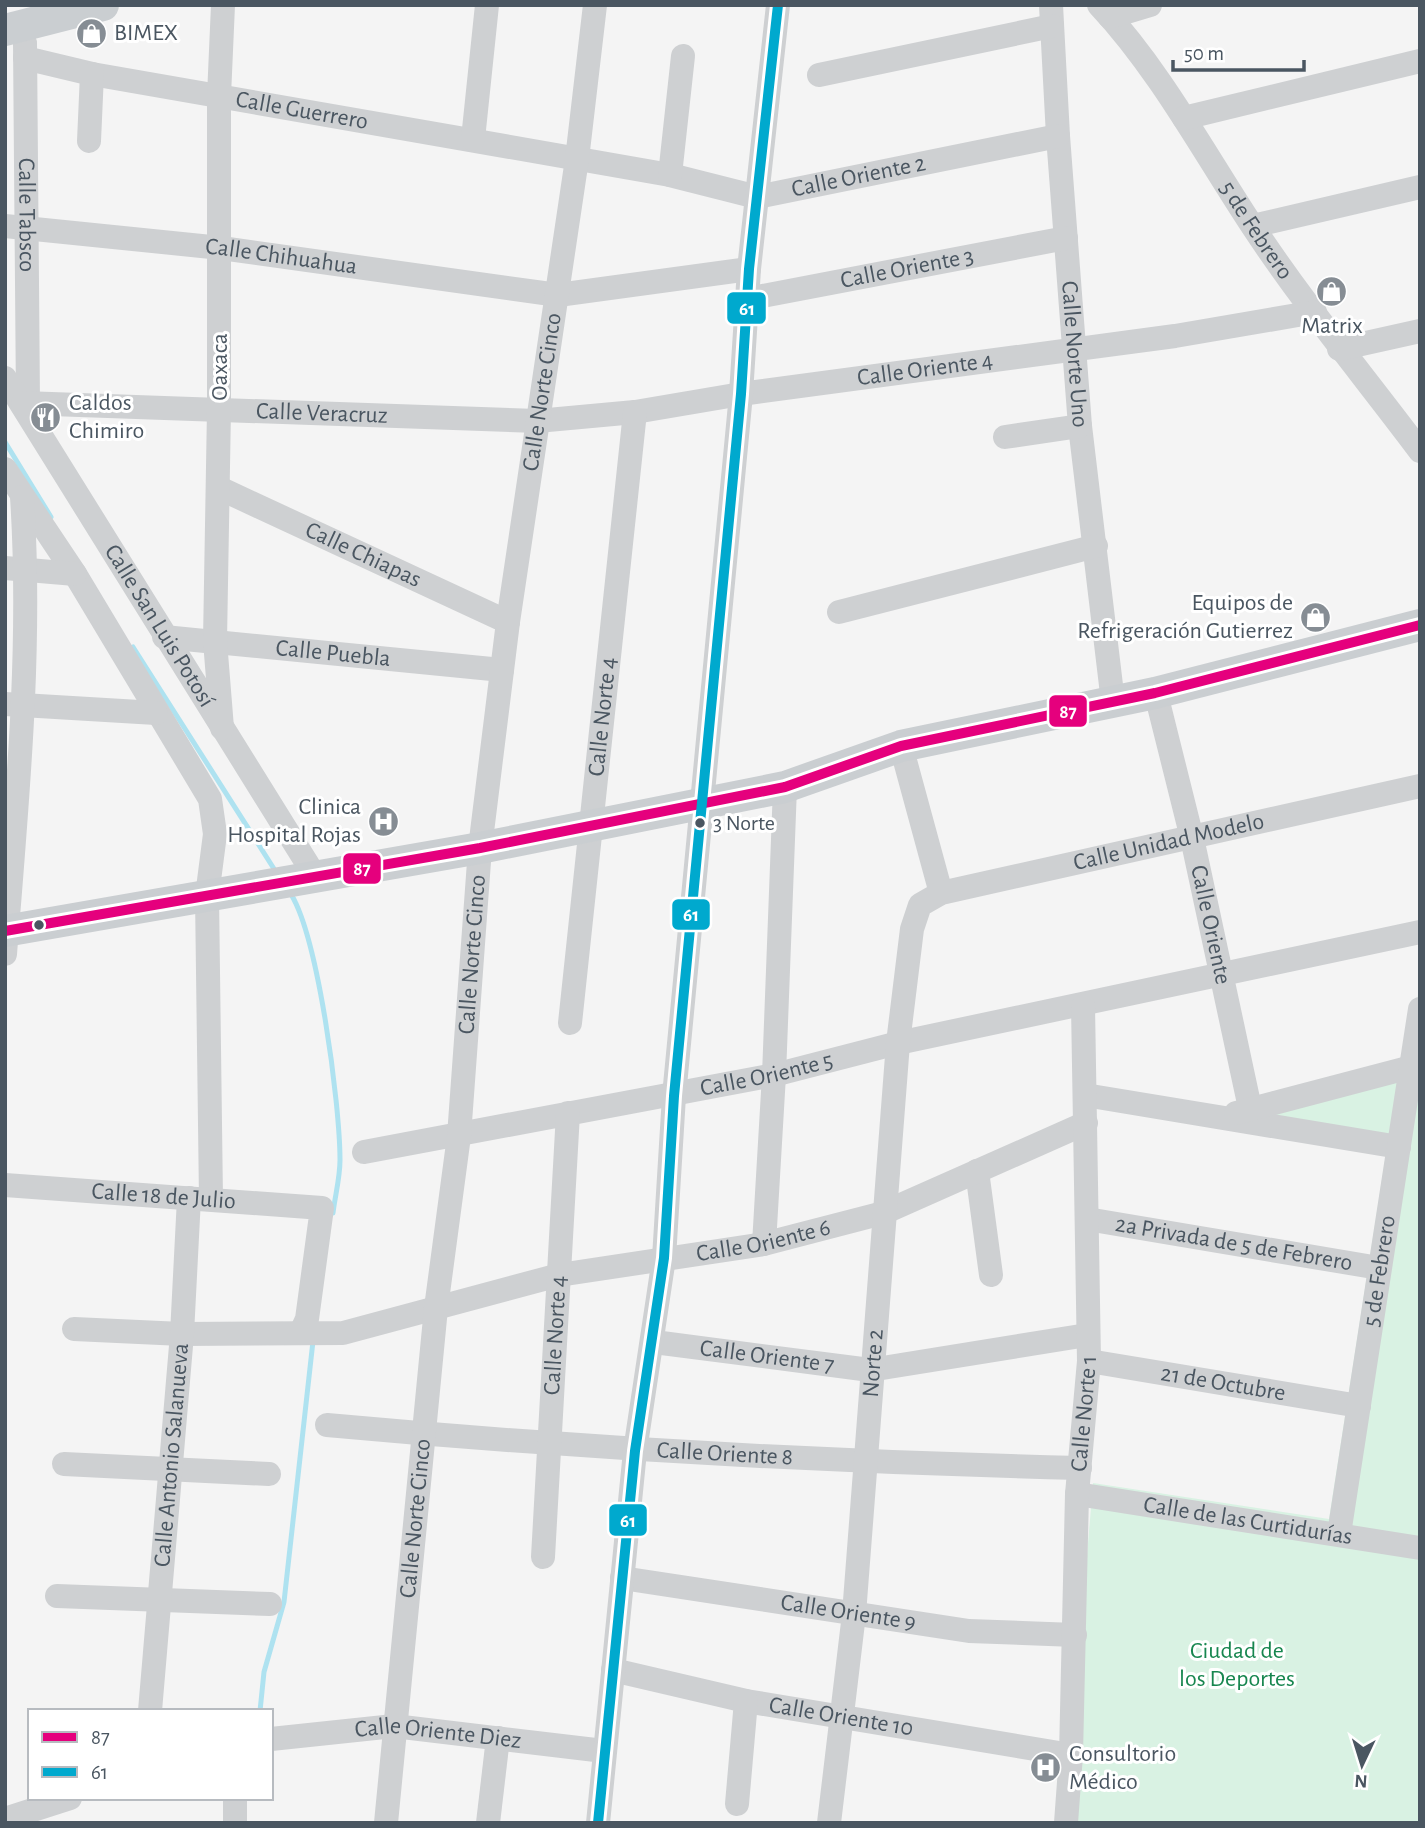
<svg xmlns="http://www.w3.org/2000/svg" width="1425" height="1828" viewBox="0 0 1425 1828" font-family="'Alegreya Sans',sans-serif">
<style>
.green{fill:#d9f2e3}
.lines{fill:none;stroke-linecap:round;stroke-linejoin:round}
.stream{stroke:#aee2f0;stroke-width:5}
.minor{stroke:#ced0d2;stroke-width:24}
.major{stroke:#caced1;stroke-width:32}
.bus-1-casing{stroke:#fff;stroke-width:16}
.bus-2-casing{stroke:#fff;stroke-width:16}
.bus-1{stroke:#e5007d;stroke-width:10}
.bus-2{stroke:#00a9ce;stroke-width:10}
.bus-dot{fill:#4a5661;stroke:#fff;stroke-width:2.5}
.labels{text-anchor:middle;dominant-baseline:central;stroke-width:6;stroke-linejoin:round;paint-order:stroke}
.bus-label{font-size:22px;fill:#4a5661;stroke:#fff;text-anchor:start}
.poi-label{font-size:24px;fill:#4a5661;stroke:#fff;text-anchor:start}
.street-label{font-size:24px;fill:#4a5661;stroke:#fff}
.park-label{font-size:24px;fill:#17864f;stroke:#fff}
.line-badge{stroke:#fff;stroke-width:2.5}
.badge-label{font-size:19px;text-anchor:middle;font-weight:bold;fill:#fff}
</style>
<rect width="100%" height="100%" fill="#f4f4f4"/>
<polygon class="green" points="1420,983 1420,1823 1065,1823 1093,1483 1329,1519 1386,1154 1215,1112 1407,1060"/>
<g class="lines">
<g class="stream">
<polyline points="5,442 51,517"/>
<polyline points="133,647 276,872"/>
<path d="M289,891C318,933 340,1105 340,1160C340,1178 335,1196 333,1213"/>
<polyline points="260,1711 264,1672 284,1602 313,1341"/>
</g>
<g class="minor">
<path id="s1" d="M1051,5L1058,136L1080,426L1113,702"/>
<path id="s2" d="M1099,5C1159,69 1203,151 1251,224C1303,303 1363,375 1420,451"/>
<polyline points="1110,17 1150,5"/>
<path id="s3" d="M25,43L28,403"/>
<path id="s4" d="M25,58L92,74L670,175L757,197L1058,136"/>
<polyline points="819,75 1052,26"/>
<polyline points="1184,118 1420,61"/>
<polyline points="473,139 487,5"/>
<polyline points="89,141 92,74"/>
<polyline points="670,175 683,56"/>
<path id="s5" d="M5,226L221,248L558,295L749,269"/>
<polyline points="1253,226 1420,187"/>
<path id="s6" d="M747,299L1066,238"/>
<polyline points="1339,349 1420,331"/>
<path id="s7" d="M5,378L315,876"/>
<path id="s8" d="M23,403L537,421L635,412L741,394L1175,336L1315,312"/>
<polyline points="1005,437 1080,426"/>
<polyline points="5,469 75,574 210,799 215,834 207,896 211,1199"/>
<path id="s9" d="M219,488L508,622"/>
<polyline points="5,568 75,574"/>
<polyline points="839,612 1096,546"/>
<path id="s10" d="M164,637L502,670"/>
<path id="s11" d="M1158,702L1192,838L1250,1108"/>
<polyline points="5,704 156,713"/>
<polyline points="222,728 215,641 219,409 219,96 223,5"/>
<polyline points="901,746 941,893"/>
<path d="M5,954C17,802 32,649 22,497"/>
<path id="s12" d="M570,1023L635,412"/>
<polyline points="1085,1095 1399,1147"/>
<polyline points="1236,1113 1411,1067"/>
<path id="s13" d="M364,1152L774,1075L898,1043L1420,932"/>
<polyline points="977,1171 991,1275"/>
<path id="s14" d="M5,1185L322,1208L307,1319L301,1332"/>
<path id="s15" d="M1087,1219L1379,1268"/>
<polyline points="764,1244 774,1075 785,787"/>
<path id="s16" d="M74,1329L182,1334L343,1333L559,1275L764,1244L883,1213L1086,1123"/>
<path id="s17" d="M654,1342L870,1370L1087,1335"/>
<path id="s18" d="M1089,1361L1359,1406"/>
<path id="s19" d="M327,1425C578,1448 828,1462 1080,1468"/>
<polyline points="64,1464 269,1474"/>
<path id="s20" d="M1077,1494L1420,1548"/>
<path id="s21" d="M1339,1534L1420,1009"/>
<path id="s22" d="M543,1557L568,1113"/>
<path id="s23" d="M622,1578L969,1631L1075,1635"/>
<polyline points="57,1596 270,1604"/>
<path id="s24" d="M613,1670L746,1701L1071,1755"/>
<path id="s25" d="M150,1711L182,1334L189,1198"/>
<path id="s26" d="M271,1739L394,1726L604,1751"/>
<polyline points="235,1798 235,1823"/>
<polyline points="737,1804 746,1701"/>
<polyline points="5,1819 70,1798"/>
<path id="s27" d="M386,1823L436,1308L459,1136L480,848L508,622L577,159L595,5"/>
<polyline points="488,1823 498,1738"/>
<polyline points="598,1823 635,1451 664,1258 674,1096 741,394 749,269 778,5"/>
<path id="s28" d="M829,1823L854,1614L898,1043L912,929L920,905L941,893L1420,786"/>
<path id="s29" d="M1066,1823L1071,1755L1077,1494L1089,1361L1083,1006"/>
</g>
<g class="major">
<polyline points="5,30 103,5"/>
<polyline points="5,931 480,848 785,787 901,746 1155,693 1420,625"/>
</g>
<defs>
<polyline id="bus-1" points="5,931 480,848 785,787 901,746 1155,693 1420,625"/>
<polyline id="bus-2" points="598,1823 635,1451 664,1258 674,1096 741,394 749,269 778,5"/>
</defs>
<use href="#bus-1" class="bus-1-casing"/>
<use href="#bus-2" class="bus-2-casing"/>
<use href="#bus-1" class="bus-1"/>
<use href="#bus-2" class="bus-2"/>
</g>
<defs>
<symbol id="shop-disc" viewBox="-11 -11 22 22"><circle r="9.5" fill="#868d94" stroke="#fff"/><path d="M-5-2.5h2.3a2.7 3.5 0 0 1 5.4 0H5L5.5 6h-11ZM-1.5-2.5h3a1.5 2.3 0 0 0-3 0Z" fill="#fff"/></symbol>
<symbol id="restaurant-disc" viewBox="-11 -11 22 22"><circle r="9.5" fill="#868d94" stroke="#fff"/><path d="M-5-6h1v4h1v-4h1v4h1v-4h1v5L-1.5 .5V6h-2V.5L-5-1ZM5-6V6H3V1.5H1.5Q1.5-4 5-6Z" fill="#fff"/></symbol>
<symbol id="hospital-disc" viewBox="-11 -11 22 22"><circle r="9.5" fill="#868d94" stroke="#fff"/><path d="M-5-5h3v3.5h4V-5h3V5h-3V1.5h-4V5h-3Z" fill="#fff"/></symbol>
</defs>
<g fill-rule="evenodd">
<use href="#shop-disc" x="74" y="16" width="35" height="35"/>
<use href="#shop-disc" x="1314" y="274" width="35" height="35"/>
<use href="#restaurant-disc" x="28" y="400" width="35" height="35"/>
<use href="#shop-disc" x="1298" y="600" width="35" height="35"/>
<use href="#hospital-disc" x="366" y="804" width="35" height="35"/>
<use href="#hospital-disc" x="1028" y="1750" width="35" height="35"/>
</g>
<g class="bus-dot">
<circle cx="700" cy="823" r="6"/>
<circle cx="39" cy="925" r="6"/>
</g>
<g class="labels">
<g class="bus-label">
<text x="713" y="823">3 Norte</text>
</g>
<g class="poi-label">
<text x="114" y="33">BIMEX</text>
<text x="1332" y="326" text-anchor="middle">Matrix</text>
<text x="69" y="403">Caldos<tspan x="69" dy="28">Chimiro</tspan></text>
<text x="1293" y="603" text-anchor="end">Equipos de<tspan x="1293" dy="28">Refrigeración Gutierrez</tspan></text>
<text x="361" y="807" text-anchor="end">Clinica<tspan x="361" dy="28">Hospital Rojas</tspan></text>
<text x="1069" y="1754">Consultorio<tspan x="1069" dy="28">Médico</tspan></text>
</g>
<g class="street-label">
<text stroke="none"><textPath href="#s4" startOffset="282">Calle Guerrero</textPath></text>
<text stroke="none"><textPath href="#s4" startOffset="849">Calle Oriente 2</textPath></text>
<text stroke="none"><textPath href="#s3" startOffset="172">Calle Tabsco</textPath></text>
<text stroke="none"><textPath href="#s2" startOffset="275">5 de Febrero</textPath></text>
<text stroke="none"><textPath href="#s5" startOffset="278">Calle Chihuahua</textPath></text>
<text stroke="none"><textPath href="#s6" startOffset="163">Calle Oriente 3</textPath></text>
<text stroke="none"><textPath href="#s1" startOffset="350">Calle Norte Uno</textPath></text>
<text transform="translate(220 367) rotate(-90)">Oaxaca</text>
<text stroke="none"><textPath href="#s8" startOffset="906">Calle Oriente 4</textPath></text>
<text stroke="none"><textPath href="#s27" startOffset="1440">Calle Norte Cinco</textPath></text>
<text stroke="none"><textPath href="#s8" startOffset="299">Calle Veracruz</textPath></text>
<text stroke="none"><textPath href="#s9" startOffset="159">Calle Chiapas</textPath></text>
<text stroke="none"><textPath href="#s7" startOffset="292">Calle San Luis Potosí</textPath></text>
<text stroke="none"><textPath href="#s10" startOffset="170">Calle Puebla</textPath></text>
<text stroke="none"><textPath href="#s12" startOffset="308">Calle Norte 4</textPath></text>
<text stroke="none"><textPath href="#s28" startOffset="1181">Calle Unidad Modelo</textPath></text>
<text stroke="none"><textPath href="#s11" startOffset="229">Calle Oriente</textPath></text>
<text stroke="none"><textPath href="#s27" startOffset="873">Calle Norte Cinco</textPath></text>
<text stroke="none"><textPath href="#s13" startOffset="410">Calle Oriente 5</textPath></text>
<text stroke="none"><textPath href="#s14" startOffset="159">Calle 18 de Julio</textPath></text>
<text stroke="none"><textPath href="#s16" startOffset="700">Calle Oriente 6</textPath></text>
<text stroke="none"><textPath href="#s15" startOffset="149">2a Privada de 5 de Febrero</textPath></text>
<text stroke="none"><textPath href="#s21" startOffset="266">5 de Febrero</textPath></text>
<text stroke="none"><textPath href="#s22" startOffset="222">Calle Norte 4</textPath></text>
<text stroke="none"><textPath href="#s17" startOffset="114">Calle Oriente 7</textPath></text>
<text stroke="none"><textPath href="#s28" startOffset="462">Norte 2</textPath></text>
<text stroke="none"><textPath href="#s18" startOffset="136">21 de Octubre</textPath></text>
<text stroke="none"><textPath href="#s29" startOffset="410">Calle Norte 1</textPath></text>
<text stroke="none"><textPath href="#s25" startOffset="257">Calle Antonio Salanueva</textPath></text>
<text stroke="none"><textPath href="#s19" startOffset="399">Calle Oriente 8</textPath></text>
<text stroke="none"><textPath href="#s27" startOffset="306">Calle Norte Cinco</textPath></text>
<text stroke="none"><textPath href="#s20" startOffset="173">Calle de las Curtidurías</textPath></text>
<text stroke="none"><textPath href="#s23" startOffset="229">Calle Oriente 9</textPath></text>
<text stroke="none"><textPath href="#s24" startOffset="233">Calle Oriente 10</textPath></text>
<text stroke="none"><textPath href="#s26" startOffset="168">Calle Oriente Diez</textPath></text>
</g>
<g class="park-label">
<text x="1237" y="1651">Ciudad de<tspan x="1237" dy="28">los Deportes</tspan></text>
</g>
</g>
<g class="line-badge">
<rect x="726" y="291" width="41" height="34" rx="7" fill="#00a9ce"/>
<rect x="1048" y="694" width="40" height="34" rx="7" fill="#e5007d"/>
<rect x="342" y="852" width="40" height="33" rx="7" fill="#e5007d"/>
<rect x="671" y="898" width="40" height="33" rx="7" fill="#00a9ce"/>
<rect x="608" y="1503" width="40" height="34" rx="7" fill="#00a9ce"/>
</g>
<g class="badge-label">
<text x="747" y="315">61</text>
<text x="1068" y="718">87</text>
<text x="362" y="875">87</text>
<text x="691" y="921">61</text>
<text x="628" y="1527">61</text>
</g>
<rect width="1425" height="1828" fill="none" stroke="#4a5661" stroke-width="14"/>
<rect x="28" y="1709" width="245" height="91" fill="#ffffff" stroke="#b7bbc0" stroke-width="2"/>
<rect x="42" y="1732" width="35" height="10" fill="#e5007d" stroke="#b7bbc0" stroke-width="2"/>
<text x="91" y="1744" font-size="21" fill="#4a5661">87</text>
<rect x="42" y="1767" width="35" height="10" fill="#00a9ce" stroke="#b7bbc0" stroke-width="2"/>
<text x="91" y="1779" font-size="21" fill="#4a5661">61</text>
<g transform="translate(1362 1765) rotate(184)" stroke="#ffffff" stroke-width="5" paint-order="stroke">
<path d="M0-5L12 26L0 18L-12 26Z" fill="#4a5661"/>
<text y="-10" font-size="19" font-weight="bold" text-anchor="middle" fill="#4a5661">N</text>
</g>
<path d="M1173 60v10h131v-10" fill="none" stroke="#4a5661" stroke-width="3.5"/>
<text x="1184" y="60" font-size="21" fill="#4a5661" stroke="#ffffff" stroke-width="5" paint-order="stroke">50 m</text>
</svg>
